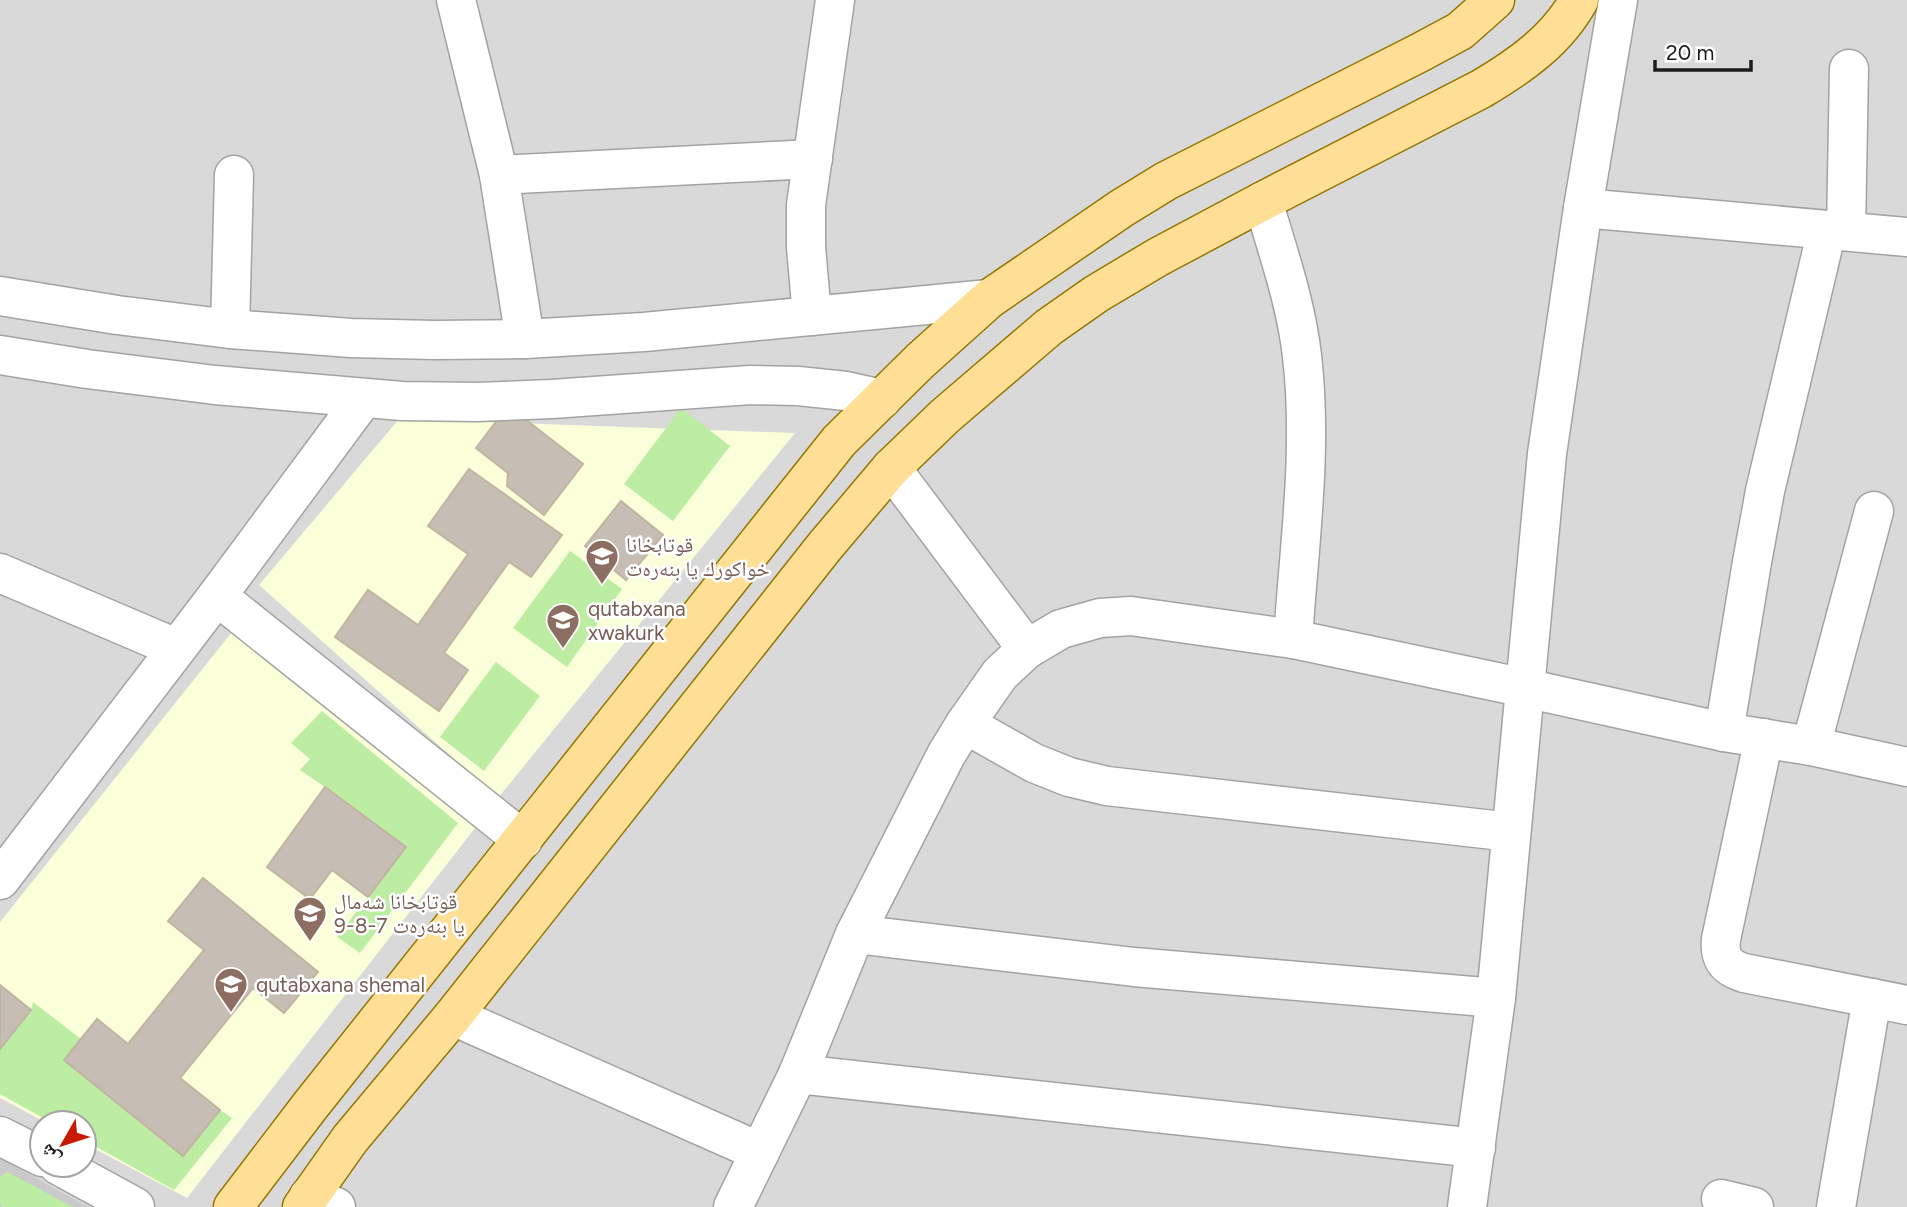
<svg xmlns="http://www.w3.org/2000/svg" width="1907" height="1207" viewBox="0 0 1907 1207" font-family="Figtree,'Noto Naskh Arabic',sans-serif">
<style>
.residential{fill:#dad9d9;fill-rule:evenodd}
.education{fill:#faffd9}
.religious{fill:#cacaca}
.grass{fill:#bdeda2}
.building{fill:#c6beb4;stroke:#c1b4a2;stroke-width:2}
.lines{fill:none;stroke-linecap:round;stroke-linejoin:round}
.minor-casing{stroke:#a3a3a3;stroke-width:41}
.major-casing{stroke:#947600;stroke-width:41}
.minor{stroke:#fff;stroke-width:38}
.major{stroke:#ffdf95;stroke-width:38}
.labels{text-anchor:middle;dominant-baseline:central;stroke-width:5;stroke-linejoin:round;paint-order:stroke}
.education-label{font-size:21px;fill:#785e54;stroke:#fff;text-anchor:start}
</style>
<rect width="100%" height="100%" fill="#eeece1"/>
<path class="residential" d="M0,0H1907V1207H0ZM42,1123H84V1165H42Z"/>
<g class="education">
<polygon points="399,419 795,433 498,798 259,585"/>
<polygon points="232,632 475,828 187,1198 84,1143 84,1123 47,1123 0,1098 0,922"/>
</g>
<polygon class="religious" points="0,1158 88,1207 0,1207"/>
<g class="grass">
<polygon points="681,408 730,446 673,521 624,484"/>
<polygon points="570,551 622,589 567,667 513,628"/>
<polygon points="496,662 540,696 484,771 440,737"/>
<polygon points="322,711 458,823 360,953 337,937 406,847 325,787 300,770 310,759 291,743"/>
<polygon points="33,1002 81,1039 65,1061 182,1156 220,1110 232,1118 174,1190 84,1140 84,1123 52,1123 0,1094 0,1049 31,1010"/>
<polygon points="7,1172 73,1207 2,1207 0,1203 0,1177"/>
</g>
<g class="building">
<polygon points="508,406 583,464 544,515 507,486 508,473 476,448"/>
<polygon points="469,469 562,535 531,577 509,562 444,653 468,670 439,711 335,637 368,590 418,625 468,554 428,526"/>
<polygon points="621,501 663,535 626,580 585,546"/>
<polygon points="325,787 406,847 368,897 332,870 310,899 267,867"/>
<polygon points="203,878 318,972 284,1013 253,988 180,1078 220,1110 183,1156 64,1060 97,1019 128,1044 204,950 168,921"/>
<polygon points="0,985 31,1010 0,1049"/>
</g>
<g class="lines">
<defs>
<g id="minor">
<polyline points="456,0 499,175 525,339"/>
<polyline points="499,175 813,159"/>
<path d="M1263,201C1278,252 1296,303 1302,356C1313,450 1299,546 1293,639"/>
<polyline points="1583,208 1907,237"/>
<polyline points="1846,231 1849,69"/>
<polyline points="0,296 117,315 230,329 351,338 435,340 525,339 644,332 989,299"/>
<polyline points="812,316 806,247 806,205 835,0"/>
<polyline points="230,329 234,175"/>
<polyline points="0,355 87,369 215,385 402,401 477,402 552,399 750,385 798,386 846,391 882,399"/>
<polyline points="891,468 1027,649"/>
<polyline points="0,573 176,648"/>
<polyline points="217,596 523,840"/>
<polyline points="965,724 1034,763 1069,777 1107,786 1511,832"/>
<polyline points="1724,732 1752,562 1765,491 1827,230"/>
<path d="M1764,738L1721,939C1719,958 1725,967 1744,973L1907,1005"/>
<polyline points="1811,746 1874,511"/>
<polyline points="0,880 217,596 363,399"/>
<polyline points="855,934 1134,967 1496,998"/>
<polyline points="453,1016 760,1152"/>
<polyline points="798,1074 1476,1148"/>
<polyline points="0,1136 42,1157"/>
<polyline points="58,1165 135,1207"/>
<polyline points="309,1196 336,1207"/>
<polyline points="1721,1199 1754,1207"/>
<polyline points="733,1207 798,1074 855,934 946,755 965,724 1000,674 1027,649 1061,629 1100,618 1131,616 1293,639 1525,688 1724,732 1811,746 1907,767"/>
<polyline points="1467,1207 1496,998 1547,454 1583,208 1618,0"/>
<polyline points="1836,1207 1872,998"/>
</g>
<g id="major">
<polyline points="233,1207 310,1106 839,441 920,361 989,299 1122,208 1166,181 1419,53 1460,31 1495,0"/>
<path d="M302,1207L350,1139L453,1016L825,546L891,468L945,416L1049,327L1096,294L1158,257L1263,201L1481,89C1520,66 1557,40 1579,0"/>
</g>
</defs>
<use href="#minor" class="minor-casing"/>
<use href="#major" class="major-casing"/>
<use href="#minor" class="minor"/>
<use href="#major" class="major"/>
</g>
<defs>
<symbol id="school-pin" viewBox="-11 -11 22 30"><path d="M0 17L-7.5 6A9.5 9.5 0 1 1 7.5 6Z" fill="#8d6e63" stroke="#fff"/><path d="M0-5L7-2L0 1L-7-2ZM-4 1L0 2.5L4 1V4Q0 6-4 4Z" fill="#fff"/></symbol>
</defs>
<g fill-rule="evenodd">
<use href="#school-pin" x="583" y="537" width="38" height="52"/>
<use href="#school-pin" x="544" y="601" width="38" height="52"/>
<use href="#school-pin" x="291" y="894" width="38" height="52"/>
<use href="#school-pin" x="212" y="965" width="38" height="52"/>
</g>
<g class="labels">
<g class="education-label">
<text x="626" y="544">قوتابخانا<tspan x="626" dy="24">خواکورك یا بنەرەت</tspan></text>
<text x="588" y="608">qutabxana<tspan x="588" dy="24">xwakurk</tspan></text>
<text x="334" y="901">قوتابخانا شەمال<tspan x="334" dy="24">یا بنەرەت 7-8-9</tspan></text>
<text x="256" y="984">qutabxana shemal</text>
</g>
</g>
<g transform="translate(63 1144) rotate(231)"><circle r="33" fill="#ffffff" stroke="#a4a4a4" stroke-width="2"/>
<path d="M0-5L12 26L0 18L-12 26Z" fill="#c81a00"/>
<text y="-10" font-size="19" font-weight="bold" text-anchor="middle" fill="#1c1c1c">ش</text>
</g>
<path d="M1655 60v10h96v-10" fill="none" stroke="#1c1c1c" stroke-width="3.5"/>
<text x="1666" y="60" font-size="21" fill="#1c1c1c" stroke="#ffffff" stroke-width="5" paint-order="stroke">20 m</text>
</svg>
